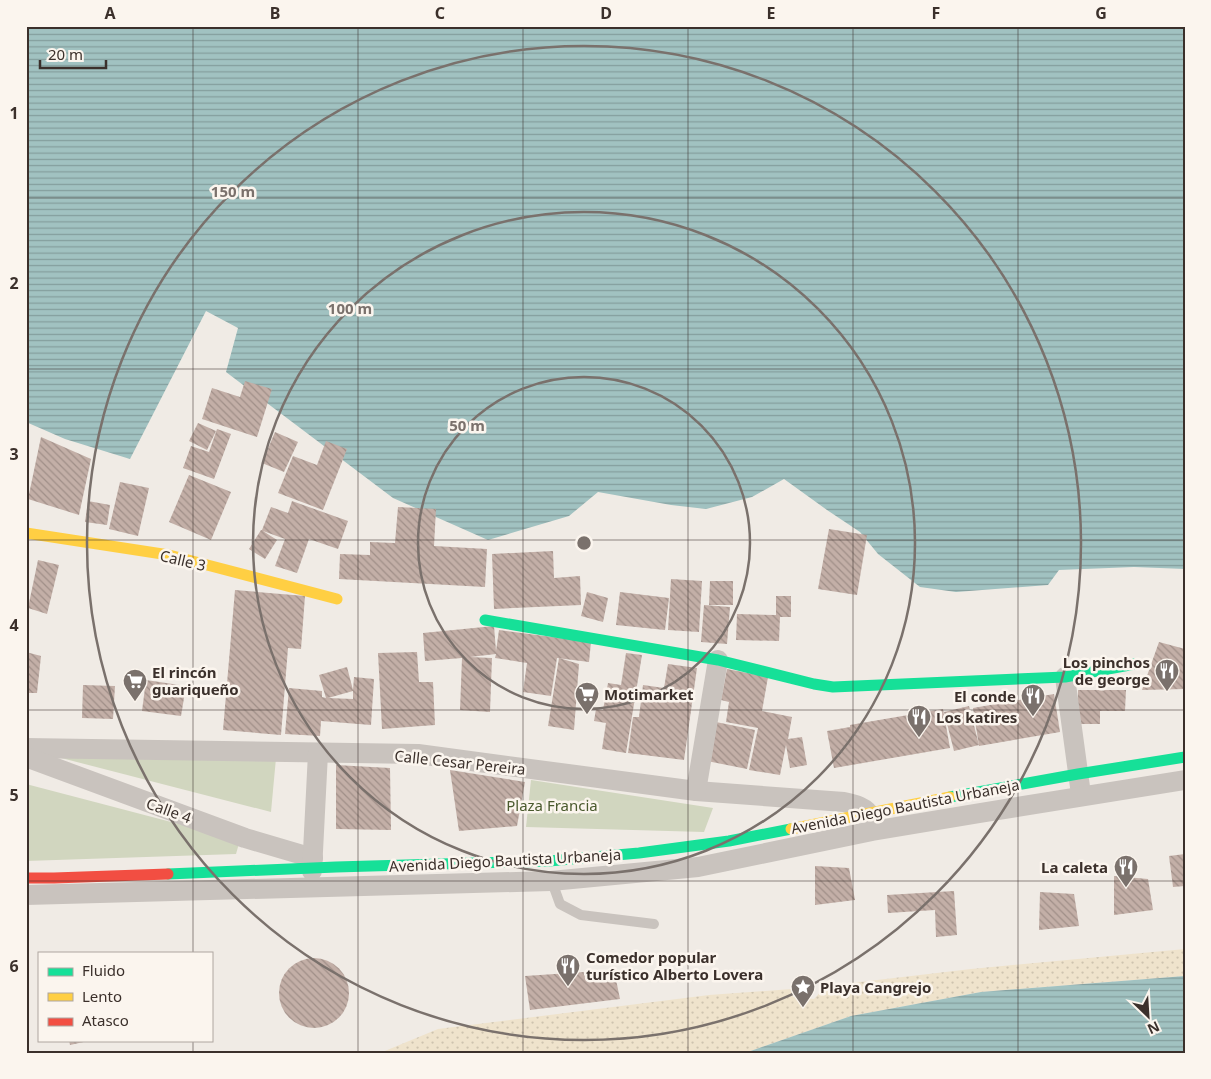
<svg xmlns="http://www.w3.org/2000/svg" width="1211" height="1079" viewBox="0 0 1211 1079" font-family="'Noto Sans',sans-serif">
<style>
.sand{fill:url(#sand-dots)}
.park{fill:#d1d6bf}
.water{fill:url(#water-rules)}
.building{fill:url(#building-back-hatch);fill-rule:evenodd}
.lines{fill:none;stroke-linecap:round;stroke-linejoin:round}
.lane{stroke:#c9c3be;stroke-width:10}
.street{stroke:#c9c3be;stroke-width:20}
.fast{stroke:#16e098;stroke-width:11}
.slow{stroke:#ffcf43;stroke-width:11}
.jam{stroke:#f24e42;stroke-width:11}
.grid{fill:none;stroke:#3b302b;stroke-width:1;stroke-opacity:0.55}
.ring{fill:none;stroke:#7a716c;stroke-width:2.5}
.labels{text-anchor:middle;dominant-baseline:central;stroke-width:5;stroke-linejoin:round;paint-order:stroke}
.street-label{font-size:15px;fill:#3b302b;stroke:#fbf5ee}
.poi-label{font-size:15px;font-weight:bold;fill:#3b302b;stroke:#fbf5ee;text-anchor:start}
.park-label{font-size:15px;fill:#4a5a2e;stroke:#fbf5ee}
.centre{fill:#7a716c;stroke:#fbf5ee;stroke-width:2.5}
.ring-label{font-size:15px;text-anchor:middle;font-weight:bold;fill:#7a716c;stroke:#fbf5ee;stroke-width:5;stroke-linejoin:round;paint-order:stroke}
.neatline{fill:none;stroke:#3b302b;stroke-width:2}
.grid-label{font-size:16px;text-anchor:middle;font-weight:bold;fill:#3b302b}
</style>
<defs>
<pattern id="sand-dots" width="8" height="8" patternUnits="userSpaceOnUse" patternTransform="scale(1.25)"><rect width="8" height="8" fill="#efe3cc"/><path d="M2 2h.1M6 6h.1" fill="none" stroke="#cec3af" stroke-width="1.8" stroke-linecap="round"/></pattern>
<pattern id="water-rules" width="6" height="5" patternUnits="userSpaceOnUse" patternTransform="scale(1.25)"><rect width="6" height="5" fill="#a1c2c1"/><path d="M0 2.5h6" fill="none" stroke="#849e9d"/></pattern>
<pattern id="building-back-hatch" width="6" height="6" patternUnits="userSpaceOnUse" patternTransform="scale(1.25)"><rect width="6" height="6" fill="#c3afa7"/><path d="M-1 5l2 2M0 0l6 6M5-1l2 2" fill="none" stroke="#a08f88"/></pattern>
</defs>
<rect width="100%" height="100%" fill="#f0ebe5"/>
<polygon class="sand" points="1185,949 1185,976 981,992 851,1016 745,1053 380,1053 438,1029 709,995 792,989 793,997 814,999 826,986 971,969"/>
<g class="park">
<polygon points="38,752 276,758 271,812"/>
<polygon points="531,780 713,808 704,832 526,827"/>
<polygon points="26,784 240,840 236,854 26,861"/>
</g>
<g class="water">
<polygon points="26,26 1185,26 1185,569 1134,567 1059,570 1048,585 956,592 920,587 878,554 860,532 827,510 784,479 752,497 706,509 671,505 598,492 569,516 488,540 393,498 226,372 238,328 206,311 130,459 65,439 26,422"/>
<polygon points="1185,976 1185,1053 745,1053 851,1016 981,992"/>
</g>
<g class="building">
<polygon points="245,381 272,389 257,437 202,419 212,388 240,397"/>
<polygon points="198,423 216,431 207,450 189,441"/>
<polygon points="217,429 231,434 214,479 183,468 191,446 209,452"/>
<polygon points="275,432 298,442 284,472 262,463"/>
<polygon points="41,437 91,459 79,515 28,499"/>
<polygon points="326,441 347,449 323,510 278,493 293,456 317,465"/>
<polygon points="189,475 231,492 211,540 169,522"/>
<polygon points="120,482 149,488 138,536 109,529"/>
<polygon points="88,501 110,505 107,525 85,522"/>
<polygon points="292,501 348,521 338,549 309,539 297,573 275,566 285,539 263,531 277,540 265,559 249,549 261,530 262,530 271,507 288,513"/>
<polygon points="398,507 436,509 434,546 487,549 485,587 339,579 340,554 370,555 370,542 395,543"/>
<polygon points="829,529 867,535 857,595 818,589"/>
<polygon points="553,551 554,578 580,576 581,605 494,609 492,554"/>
<polygon points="38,560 59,565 47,614 28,608"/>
<polygon points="671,579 702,581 699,632 668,630"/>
<polygon points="710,581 733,581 733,605 709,605"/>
<polygon points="235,590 305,596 301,649 288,648 281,735 223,730"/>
<polygon points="587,592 608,598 603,622 581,616"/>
<polygon points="620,592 669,598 665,630 616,625"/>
<polygon points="776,596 791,596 791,617 780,617 779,641 736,640 737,614 776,615"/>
<polygon points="704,605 730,607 727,644 701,642"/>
<polygon points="494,626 496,651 499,630 591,642 589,662 557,658 551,696 523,692 527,663 495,658 496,654 470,657 492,658 490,712 460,710 462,658 425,661 423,633"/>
<polygon points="1159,642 1185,649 1185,689 1142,690"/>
<polygon points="26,652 41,656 37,693 26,693"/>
<polygon points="417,652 419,682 433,682 435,725 382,729 378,653"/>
<polygon points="626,653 642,655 626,753 602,749 606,723 594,721 596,709 603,710 608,683 621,685"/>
<polygon points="559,658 579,664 574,730 548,726"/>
<polygon points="668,664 697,668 684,760 628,753 633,717 639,717 643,685 664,688"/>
<path d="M347,667L353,690L354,677L374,679L371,725L321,721L320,736L285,734L289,688L322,691V697L326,698L319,675ZM353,691V699L328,698Z"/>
<polygon points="727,669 768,677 762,711 792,717 788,739 802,737 807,765 790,768 786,745 780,775 749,770 758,728 726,722 729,702 721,700"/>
<polygon points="146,680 186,686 181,716 142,711"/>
<polygon points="83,685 115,686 113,719 82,718"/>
<polygon points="1078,690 1126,690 1125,711 1100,711 1100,724 1078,724"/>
<polygon points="1054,694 1060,732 979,746 973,708"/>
<polygon points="969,706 979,745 954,751 944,712"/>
<polygon points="943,709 950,748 834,768 827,731 850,727 850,725"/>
<polygon points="716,722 755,730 747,769 707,761"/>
<polygon points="336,765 390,768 391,830 336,829"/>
<polygon points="450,770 525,782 517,826 459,831"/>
<polygon points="1185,854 1185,886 1173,887 1169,856"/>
<polygon points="815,866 849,868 855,900 815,905"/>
<polygon points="1114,876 1148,879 1153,910 1114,915"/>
<polygon points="954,891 957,935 936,937 935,910 888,913 887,895"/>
<polygon points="1040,892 1074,894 1079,926 1039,930"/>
<circle cx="314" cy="993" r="35"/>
<polygon points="614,970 620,999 530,1010 525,976"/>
<polygon points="69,1040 88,1040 88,1041 70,1045"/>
</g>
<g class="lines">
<polyline class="lane" points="551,879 560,904 581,915 654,924"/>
<g class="street">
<polyline points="1065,677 1080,787"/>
<path d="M26,748L418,754L696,791L844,802C854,804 867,807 871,817"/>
<polyline points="26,757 245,838 313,858"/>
<polyline points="696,791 718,660"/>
<polyline points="312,871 318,753"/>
<polyline points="26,895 551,881 698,867 872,831 980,813 1185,780"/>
</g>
<g class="fast">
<polyline points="485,620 718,660 814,684 833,687 1065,677 1135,664"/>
<polyline points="950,797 1078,774 1185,757"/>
<polyline points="168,874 336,867 549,861 639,853 729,841 791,829"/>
</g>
<g class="slow">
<polyline points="26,533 169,555 337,599"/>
<polyline points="791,829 950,797"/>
</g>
<polyline class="jam" points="26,878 54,878 168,874"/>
</g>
<path class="grid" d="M193,26V953M358,26V1053M523,26V1053M688,26V1053M853,26V1053M1018,26V1053M26,198H1185M26,369H1185M26,540H1185M26,710H1185M26,881H1185M193,1040V1053"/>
<g class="ring">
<circle cx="584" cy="543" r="166"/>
<circle cx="584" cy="543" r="331"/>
<circle cx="584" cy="543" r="497"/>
</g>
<defs>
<symbol id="restaurant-pin" viewBox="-11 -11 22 30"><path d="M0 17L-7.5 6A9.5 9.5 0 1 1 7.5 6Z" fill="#7a716c" stroke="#fbf5ee"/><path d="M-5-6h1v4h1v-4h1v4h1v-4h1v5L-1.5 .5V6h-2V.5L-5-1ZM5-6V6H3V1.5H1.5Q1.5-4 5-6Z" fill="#fff"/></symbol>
<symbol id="supermarket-pin" viewBox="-11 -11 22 30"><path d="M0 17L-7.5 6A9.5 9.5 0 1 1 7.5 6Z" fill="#7a716c" stroke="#fbf5ee"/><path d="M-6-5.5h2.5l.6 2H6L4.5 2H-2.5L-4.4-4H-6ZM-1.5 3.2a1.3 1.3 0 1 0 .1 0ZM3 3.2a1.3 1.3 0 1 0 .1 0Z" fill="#fff"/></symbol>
<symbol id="sight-pin" viewBox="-11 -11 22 30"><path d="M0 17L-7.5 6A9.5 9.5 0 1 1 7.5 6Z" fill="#7a716c" stroke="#fbf5ee"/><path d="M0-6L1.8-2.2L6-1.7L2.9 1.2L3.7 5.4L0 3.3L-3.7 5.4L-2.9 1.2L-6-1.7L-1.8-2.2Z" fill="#fff"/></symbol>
</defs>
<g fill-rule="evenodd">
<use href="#restaurant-pin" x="1153" y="657" width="28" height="38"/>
<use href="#supermarket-pin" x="121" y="667" width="28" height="38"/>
<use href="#supermarket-pin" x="573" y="680" width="28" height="38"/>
<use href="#restaurant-pin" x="1019" y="682" width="28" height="38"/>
<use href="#restaurant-pin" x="905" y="703" width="28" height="38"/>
<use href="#restaurant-pin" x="1112" y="853" width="28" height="38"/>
<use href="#restaurant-pin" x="554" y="952" width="28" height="38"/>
<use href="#sight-pin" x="789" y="973" width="28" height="38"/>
</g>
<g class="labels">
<g class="street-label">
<text transform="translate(183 560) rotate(13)">Calle 3</text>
<text transform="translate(460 762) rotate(6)">Calle Cesar Pereira</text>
<text transform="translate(905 806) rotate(-11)">Avenida Diego Bautista Urbaneja</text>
<text transform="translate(169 810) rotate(20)">Calle 4</text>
<text transform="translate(505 860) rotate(-3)">Avenida Diego Bautista Urbaneja</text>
</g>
<g class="poi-label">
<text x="1150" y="662" text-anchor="end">Los pinchos<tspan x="1150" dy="17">de george</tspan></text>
<text x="152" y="672">El rincón<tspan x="152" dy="17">guariqueño</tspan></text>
<text x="604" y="694">Motimarket</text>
<text x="1016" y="696" text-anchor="end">El conde</text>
<text x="936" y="717">Los katires</text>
<text x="1108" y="867" text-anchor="end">La caleta</text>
<text x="586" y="957">Comedor popular<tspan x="586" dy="17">turístico Alberto Lovera</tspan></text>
<text x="820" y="987">Playa Cangrejo</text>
</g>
<g class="park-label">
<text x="552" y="805">Plaza Francia</text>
</g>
</g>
<circle cx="584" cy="543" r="8" class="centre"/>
<g class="ring-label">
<text x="233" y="197">150 m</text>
<text x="350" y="314">100 m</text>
<text x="467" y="431">50 m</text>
</g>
<rect width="1211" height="1079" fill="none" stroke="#fbf5ee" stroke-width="55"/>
<rect x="38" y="952" width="175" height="90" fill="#fbf5ee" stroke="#aea6a0"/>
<rect x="48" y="968" width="25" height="8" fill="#16e098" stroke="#aea6a0"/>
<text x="82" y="976" font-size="15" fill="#3b302b">Fluido</text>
<rect x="48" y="993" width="25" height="8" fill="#ffcf43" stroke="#aea6a0"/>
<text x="82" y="1002" font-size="15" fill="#3b302b">Lento</text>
<rect x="48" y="1018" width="25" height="8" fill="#f24e42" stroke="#aea6a0"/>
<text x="82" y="1026" font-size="15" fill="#3b302b">Atasco</text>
<g transform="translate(1148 1016) rotate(155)" stroke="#fbf5ee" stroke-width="4" paint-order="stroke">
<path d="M0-4L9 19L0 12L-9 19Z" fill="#3b302b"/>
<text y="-8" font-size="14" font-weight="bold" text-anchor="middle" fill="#3b302b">N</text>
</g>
<path d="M40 60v8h66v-8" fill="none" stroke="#3b302b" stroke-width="2.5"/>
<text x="48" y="60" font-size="15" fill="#3b302b" stroke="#fbf5ee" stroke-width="4" paint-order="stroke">20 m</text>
<rect x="28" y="28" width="1156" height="1024" class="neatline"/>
<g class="grid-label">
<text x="110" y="19">A</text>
<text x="275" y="19">B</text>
<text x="440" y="19">C</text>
<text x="606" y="19">D</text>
<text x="771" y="19">E</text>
<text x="936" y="19">F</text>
<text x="1101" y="19">G</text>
<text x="14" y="119">1</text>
<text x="14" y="289">2</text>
<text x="14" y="460">3</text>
<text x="14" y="631">4</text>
<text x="14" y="801">5</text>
<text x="14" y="972">6</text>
</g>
</svg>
